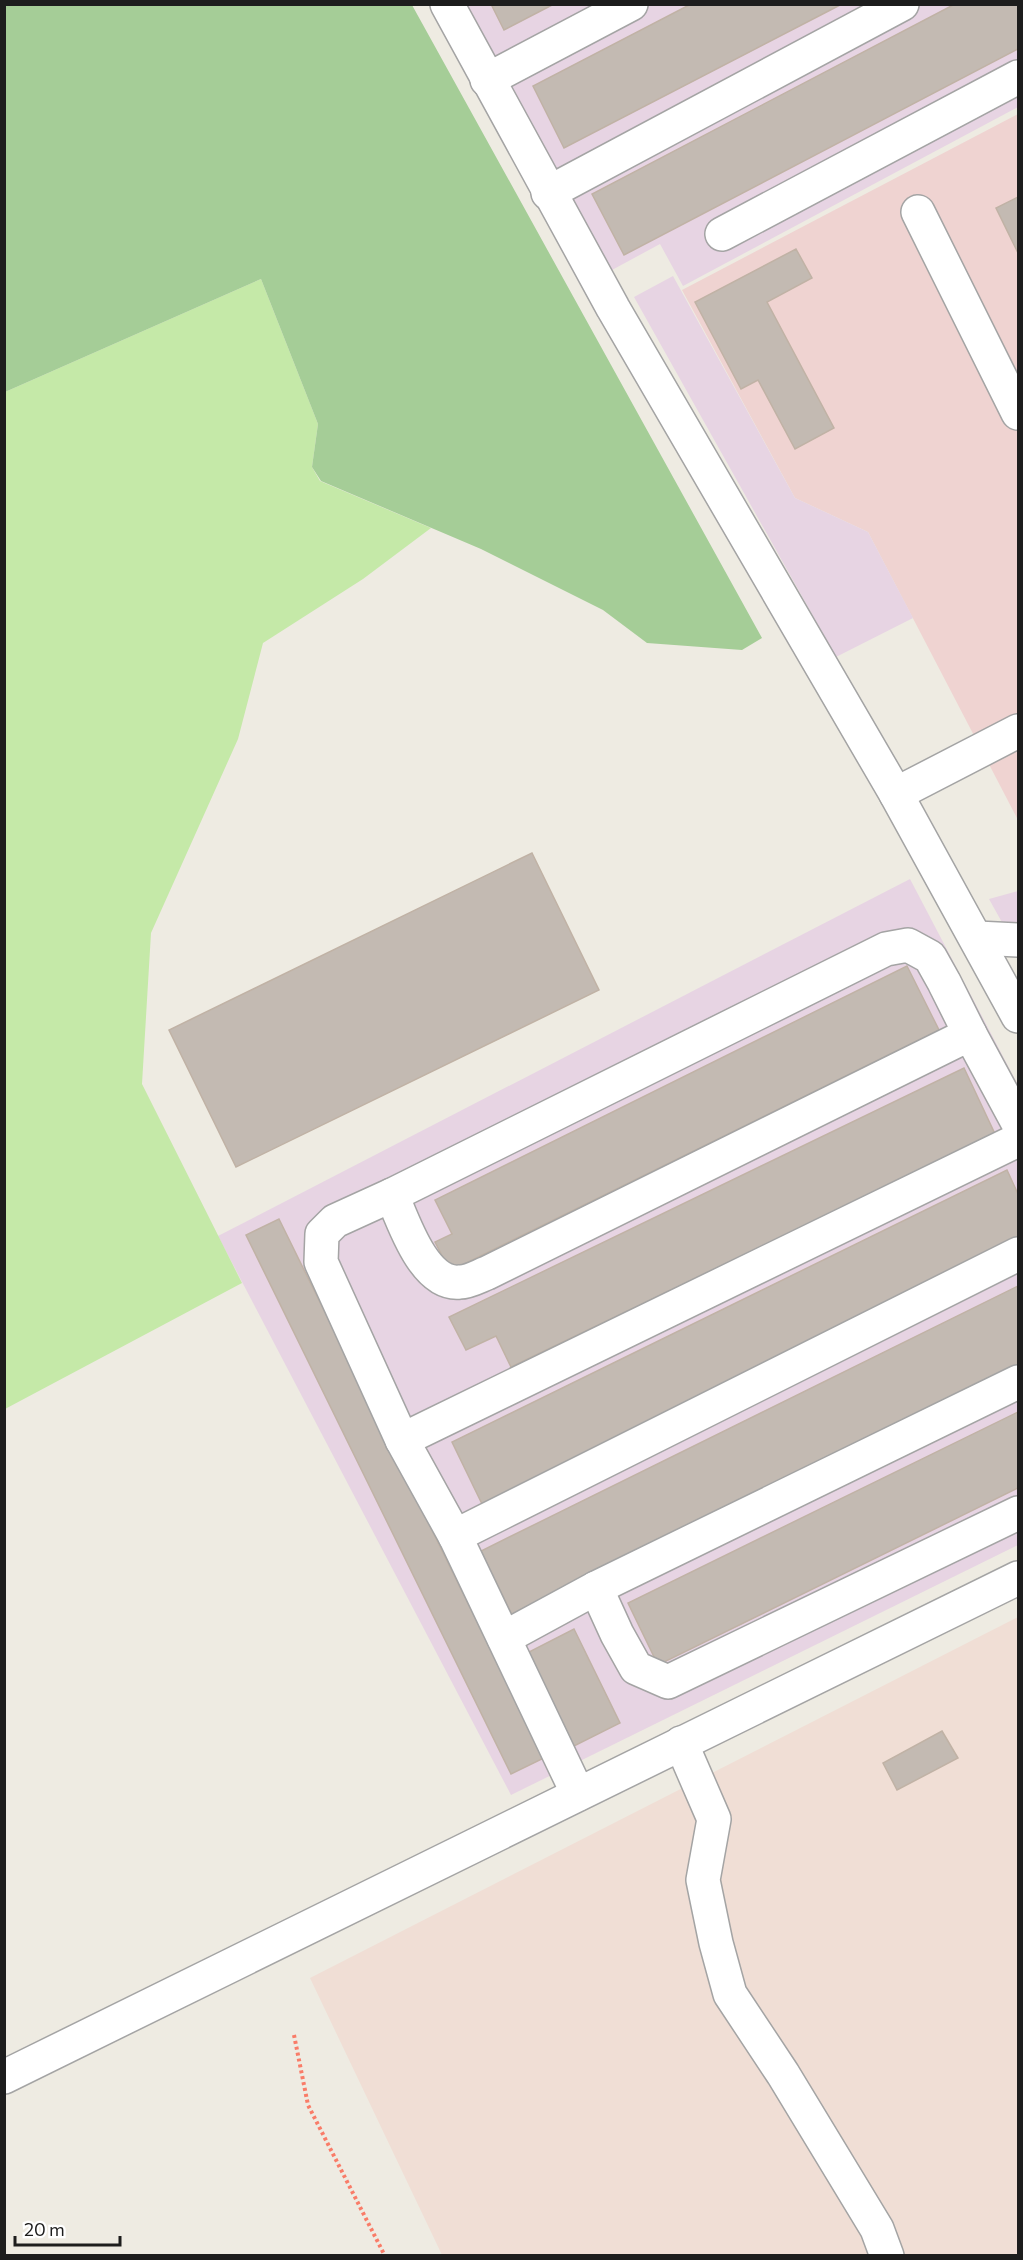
<svg xmlns="http://www.w3.org/2000/svg" width="1023" height="2260" viewBox="0 0 1023 2260" font-family="Commissioner,sans-serif">
<style>
.commercial{fill:#efd3d1}
.industrial{fill:#e7d4e3}
.military{fill:#f0ded5}
.grass{fill:#c5e9a8}
.forest{fill:#a5cd97}
.building{fill:#c3bab2;stroke:#c0b2a5;stroke-width:1.5}
.lines{fill:none;stroke-linecap:round;stroke-linejoin:round}
.minor-casing{stroke:#a4a4a4;stroke-width:36}
.path{stroke:#f97c68;stroke-width:4;stroke-dasharray:3 3;stroke-linecap:butt}
.minor{stroke:#fff;stroke-width:33}
</style>
<rect width="100%" height="100%" fill="#eeebe2"/>
<polygon class="commercial" points="1018,114 1018,820 868,532 795,498 682,290"/>
<g class="industrial">
<polygon points="467,5 1018,5 1018,107 683,286 660,244 612,270"/>
<polygon points="673,276 795,498 868,532 913,618 836,657 634,297"/>
<polygon points="910,879 1018,1085 1018,1545 511,1795 218,1236"/>
<polygon points="1018,891 1018,951 989,899"/>
</g>
<polygon class="military" points="1018,1617 1018,2255 442,2255 310,1978"/>
<polygon class="grass" points="261,279 318,424 312,467 320,481 431,528 363,579 263,643 238,739 151,933 142,1084 242,1283 5,1409 5,392"/>
<polygon class="forest" points="5,4 412,5 762,638 742,650 647,643 603,610 481,549 321,481 312,467 318,424 261,279 5,392"/>
<g class="building">
<polygon points="491,4 554,4 504,30"/>
<polygon points="691,4 842,4 564,148 533,86"/>
<polygon points="955,4 1018,4 1018,49 624,255 592,194"/>
<polygon points="1018,197 1018,253 996,208"/>
<polygon points="796,249 812,278 767,302 834,428 795,449 758,380 741,389 695,302"/>
<polygon points="532,853 599,990 236,1167 169,1030"/>
<polygon points="907,966 939,1030 450,1271 435,1242 452,1234 435,1200"/>
<polygon points="964,1068 995,1134 511,1367 496,1336 466,1350 449,1317"/>
<polygon points="1007,1170 1018,1194 1018,1243 483,1506 452,1442"/>
<polygon points="279,1219 544,1758 511,1774 246,1235"/>
<polygon points="1018,1286 1018,1369 514,1619 481,1551"/>
<polygon points="1018,1412 1018,1488 658,1665 628,1603"/>
<polygon points="574,1629 620,1723 574,1746 527,1653"/>
<polygon points="942,1731 958,1758 897,1790 883,1763"/>
</g>
<g class="lines">
<defs>
<g id="minor">
<polyline points="447,4 613,308 896,794 1018,1016"/>
<polyline points="487,80 631,4"/>
<polyline points="548,193 902,4"/>
<polyline points="918,212 1018,413"/>
<polyline points="722,234 1018,77"/>
<polyline points="896,794 1018,731"/>
<polyline points="977,938 1018,940"/>
<polyline points="392,1195 886,949 908,945 930,957 944,982 970,1034"/>
<polyline points="402,1440 1018,1140"/>
<polyline points="455,1536 1018,1254"/>
<polyline points="596,1588 617,1634 636,1668 668,1682 1018,1513"/>
<polyline points="504,1638 596,1588 1018,1382"/>
<polyline points="681,1743 714,1819 703,1880 716,1943 730,1994 783,2074 877,2229 887,2256"/>
<path d="M578,1794L455,1536L402,1440L321,1262L322,1234L335,1221L392,1195C403,1221 424,1286 460,1282C469,1282 479,1276 487,1273L970,1034L1018,1123"/>
<polyline points="4,2077 1018,1578"/>
</g>
</defs>
<use href="#minor" class="minor-casing"/>
<polyline class="path" points="294,2035 308,2105 385,2256"/>
<use href="#minor" class="minor"/>
</g>
<rect width="1023" height="2260" fill="none" stroke="#1d1d1d" stroke-width="12"/>
<path d="M15 2236v9h105v-9" fill="none" stroke="#1d1d1d" stroke-width="3"/>
<text x="24" y="2236" font-size="18" fill="#1d1d1d" stroke="#ffffff" stroke-width="4.5" paint-order="stroke">20 m</text>
</svg>
